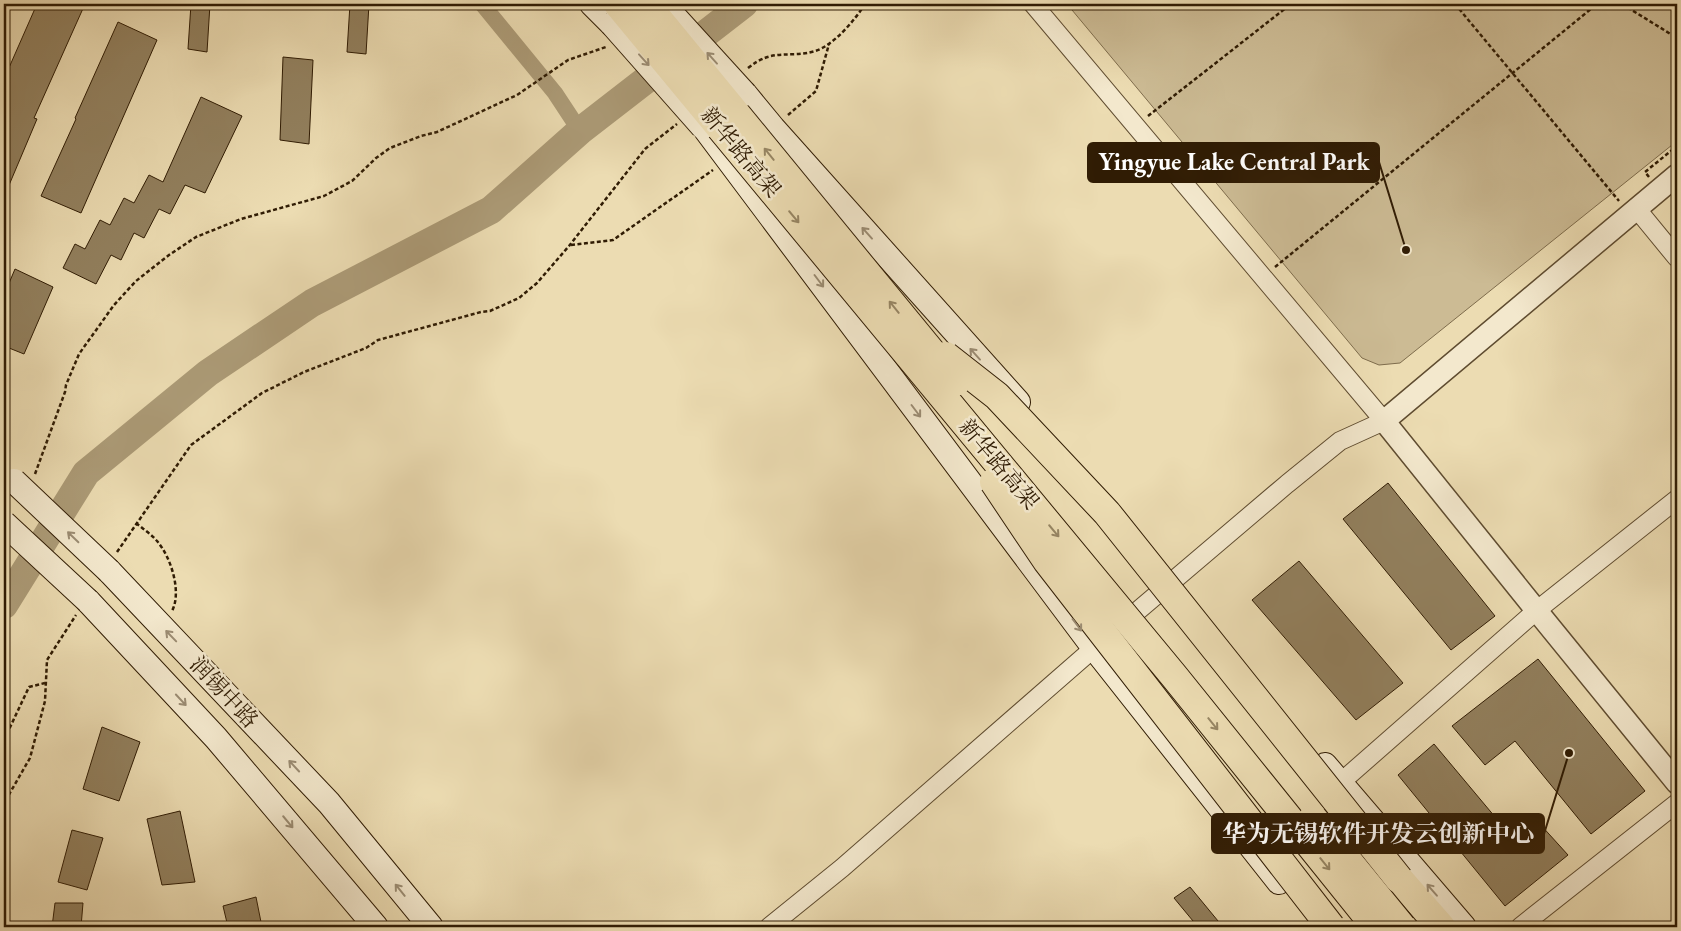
<svg xmlns="http://www.w3.org/2000/svg" width="1681" height="931" viewBox="0 0 1681 931" font-family="'EB Garamond','Noto Serif SC',serif">
<style>
.green{fill:#ccbb94;stroke:#7e6c4c}
.lines{fill:none;stroke-linecap:round;stroke-linejoin:round}
.canal{stroke:#ac9b77;stroke-width:16}
.river{stroke:#ac9b77;stroke-width:28}
.building{fill:#92805e;stroke:#301c04}
.minor-casing{stroke:#5f4c30;stroke-width:20}
.tertiary-casing{stroke:#5f4c30;stroke-width:24}
.secondary-casing{stroke:#301c04;stroke-width:26}
.trunk-casing{stroke:#301c04;stroke-width:30}
.path{stroke:#301c04;stroke-width:2.5;stroke-dasharray:4 2.5;stroke-linecap:butt}
.minor{stroke:#f3e8cd;stroke-width:18}
.tertiary{stroke:#f3e8cd;stroke-width:21}
.secondary{stroke:#f3e8cd;stroke-width:24}
.trunk{stroke:#ecdcb2;stroke-width:28}
.secondary-bridge-casing{stroke:#301c04;stroke-width:26;stroke-linecap:butt}
.trunk-bridge-casing{stroke:#301c04;stroke-width:30;stroke-linecap:butt}
.secondary-bridge{stroke:#f3e8cd;stroke-width:24}
.trunk-bridge{stroke:#ecdcb2;stroke-width:28}
.oneway{stroke:#9b8c73}
.oneway2{stroke:#978664}
.labels{text-anchor:middle;dominant-baseline:central;stroke-width:5;stroke-linejoin:round;paint-order:stroke}
.street-label{font-size:22px;fill:#301c04;stroke:#f3e8cd}
.leader{fill:none;stroke:#301c04;stroke-width:2}
.callout-dot{fill:#301c04;stroke:#f3e8cd;stroke-width:2}
.callout{fill:#301c04;stroke:#301c04;stroke-width:2}
.callout-label{font-size:24px;text-anchor:middle;font-weight:bold;fill:#fff}
</style>
<rect width="100%" height="100%" fill="#ecdcb2"/>
<filter id="stains"><feTurbulence type="fractalNoise" baseFrequency=".004" numOctaves="4"/><feColorMatrix values="0 0 0 0 .2 0 0 0 0 .09 0 0 0 0 .02 0 0 0 .5 -.17"/></filter>
<radialGradient id="worn" r=".72"><stop offset=".6" stop-color="#630" stop-opacity="0"/><stop offset="1" stop-color="#630" stop-opacity=".3"/></radialGradient>
<polygon class="green" points="1067,4 1677,4 1677,141 1400,363 1379,365 1362,358"/>
<g class="lines">
<polyline class="canal" points="482,4 555,93 580,131"/>
<polyline class="river" points="4,605 86,473 208,373 312,303 491,210 580,131 744,4"/>
</g>
<g class="building">
<polygon points="37,4 85,4 34,118 37,119 4,197 4,79"/>
<polygon points="191,4 210,4 207,52 188,49"/>
<polygon points="350,4 369,4 366,54 347,52"/>
<polygon points="118,22 157,40 81,213 41,196 76,119 75,118"/>
<polygon points="283,57 313,60 309,144 280,140"/>
<polygon points="201,97 242,116 205,193 185,185 170,214 159,209 144,238 134,233 121,260 111,255 96,284 63,268 75,244 85,249 100,220 110,225 124,198 134,203 149,175 163,182"/>
<polygon points="15,269 53,287 24,354 4,346 4,295"/>
<polygon points="1388,483 1495,616 1451,650 1343,519"/>
<polygon points="1299,561 1403,683 1356,720 1252,600"/>
<polygon points="1538,659 1645,791 1591,834 1515,741 1485,765 1452,726"/>
<polygon points="102,727 140,742 119,801 83,789"/>
<polygon points="1434,744 1516,842 1539,823 1568,855 1505,906 1398,775"/>
<polygon points="180,811 195,882 162,885 147,819"/>
<polygon points="72,830 103,838 87,890 58,882"/>
<polygon points="1190,887 1223,927 1198,927 1174,898"/>
<polygon points="256,897 262,927 228,927 223,906"/>
<polygon points="55,903 83,903 81,927 52,927"/>
</g>
<g class="lines">
<defs>
<g id="minor">
<polyline points="1636,208 1677,258"/>
<polyline points="1340,783 1536,611 1677,499"/>
<polyline points="769,927 842,868 1094,648 1287,484 1340,441 1384,421 1033,4"/>
<polyline points="1520,927 1677,803"/>
</g>
<polyline id="tertiary" points="1677,175 1384,421 1528,600 1677,783"/>
<g id="secondary">
<polyline points="592,4 612,24"/>
<polyline points="745,94 773,128 1018,402"/>
<polyline points="706,130 1094,648 1279,882"/>
<polyline points="109,571 329,803 431,927"/>
<polyline points="88,601 216,738 376,927"/>
<polyline points="1325,765 1464,927"/>
</g>
<polyline id="trunk" points="1399,879 1441,927"/>
</defs>
<use href="#minor" class="minor-casing"/>
<use href="#tertiary" class="tertiary-casing"/>
<use href="#secondary" class="secondary-casing"/>
<use href="#trunk" class="trunk-casing"/>
<g class="path">
<polyline points="1455,4 1619,201"/>
<polyline points="1622,4 1677,38"/>
<path d="M748,68C774,47 789,59 815,51C833,46 855,20 865,4"/>
<polyline points="788,115 816,91 829,44"/>
<polyline points="1148,116 1291,4"/>
<polyline points="1676,146 1677,139"/>
<polyline points="1649,177 1645,172 1677,146"/>
<polyline points="571,245 613,240 713,170"/>
<polyline points="1275,267 1597,4"/>
<polyline points="35,474 65,392 66,385 79,354 114,305 136,281 169,255 196,237 241,219 324,196 352,181 376,158 390,148 421,136 437,132 517,95 568,60 606,47"/>
<path d="M136,523C143,529 151,534 157,541C171,557 182,592 172,611"/>
<polyline points="117,552 191,445 262,393 304,372 366,348 378,340 481,312 490,311 519,298 537,283 569,246 645,149 677,124"/>
<polyline points="4,740 29,687 45,683"/>
<polyline points="4,799 7,798 30,758 45,701 47,660 76,615"/>
</g>
<use href="#minor" class="minor"/>
<use href="#tertiary" class="tertiary"/>
<use href="#secondary" class="secondary"/>
<use href="#trunk" class="trunk"/>
<defs>
<g id="secondary-bridge">
<polyline points="663,4 745,94"/>
<polyline points="612,24 703,127"/>
<polyline points="14,481 109,571"/>
<polyline points="4,523 88,601"/>
</g>
<g id="trunk-bridge">
<polyline points="618,4 1174,676 1376,927"/>
<polyline points="646,4 956,382"/>
<polyline points="946,356 997,396 1107,513 1399,879"/>
<polyline points="994,482 1047,561 1331,927"/>
<polyline points="1313,818 1402,927"/>
</g>
</defs>
<use href="#secondary-bridge" class="secondary-bridge-casing"/>
<use href="#trunk-bridge" class="trunk-bridge-casing"/>
<use href="#secondary-bridge" class="secondary-bridge"/>
<use href="#trunk-bridge" class="trunk-bridge"/>
</g>
<defs><path id="oneway-shaft" d="M-6 0H5M1.5-3L5.5 0L1.5 3" fill="none" stroke-width="1.6" stroke-linecap="round" stroke-linejoin="round" transform="scale(1.25)"/></defs>
<g class="oneway">
<use href="#oneway-shaft" transform="translate(712 58) rotate(-132)"/>
<use href="#oneway-shaft" transform="translate(644 60) rotate(48)"/>
<use href="#oneway-shaft" transform="translate(867 233) rotate(-132)"/>
<use href="#oneway-shaft" transform="translate(819 281) rotate(53)"/>
<use href="#oneway-shaft" transform="translate(975 354) rotate(-132)"/>
<use href="#oneway-shaft" transform="translate(916 411) rotate(53)"/>
<use href="#oneway-shaft" transform="translate(73 537) rotate(-136)"/>
<use href="#oneway-shaft" transform="translate(1077 625) rotate(53)"/>
<use href="#oneway-shaft" transform="translate(171 636) rotate(-134)"/>
<use href="#oneway-shaft" transform="translate(181 700) rotate(47)"/>
<use href="#oneway-shaft" transform="translate(294 766) rotate(-133)"/>
<use href="#oneway-shaft" transform="translate(288 822) rotate(50)"/>
<use href="#oneway-shaft" transform="translate(400 890) rotate(-129)"/>
<use href="#oneway-shaft" transform="translate(1432 890) rotate(-131)"/>
</g>
<g class="oneway2">
<use href="#oneway-shaft" transform="translate(769 154) rotate(-129)"/>
<use href="#oneway-shaft" transform="translate(794 217) rotate(50)"/>
<use href="#oneway-shaft" transform="translate(894 307) rotate(-129)"/>
<use href="#oneway-shaft" transform="translate(1054 531) rotate(50)"/>
<use href="#oneway-shaft" transform="translate(1213 724) rotate(51)"/>
<use href="#oneway-shaft" transform="translate(1325 864) rotate(51)"/>
</g>
<g class="labels">
<g class="street-label">
<text transform="translate(741 152) rotate(50)">新华路高架</text>
<text transform="translate(999 464) rotate(50)">新华路高架</text>
<text transform="translate(224 692) rotate(47)">润锡中路</text>
</g>
</g>
<path class="leader" d="M1406 250L1379 162M1569 753L1544 834"/>
<g class="callout-dot">
<circle cx="1406" cy="250" r="5"/>
<circle cx="1569" cy="753" r="5"/>
</g>
<g class="callout">
<rect x="1088" y="143" width="291" height="39" rx="5"/>
<rect x="1212" y="814" width="332" height="39" rx="5"/>
</g>
<g class="callout-label">
<text x="1234" y="170">Yingyue Lake Central Park</text>
<text x="1378" y="842">华为无锡软件开发云创新中心</text>
</g>
<rect width="1681" height="931" fill="none" stroke="#ecdcb2" stroke-width="20"/>
<rect x="5" y="5" width="1671" height="921" fill="none" stroke="#301c04" stroke-width="2.5"/>
<rect x="10" y="10" width="1661" height="911" fill="none" stroke="#301c04"/>
<rect width="100%" height="100%" filter="url(#stains)"/>
<rect width="100%" height="100%" fill="url(#worn)"/>
</svg>
